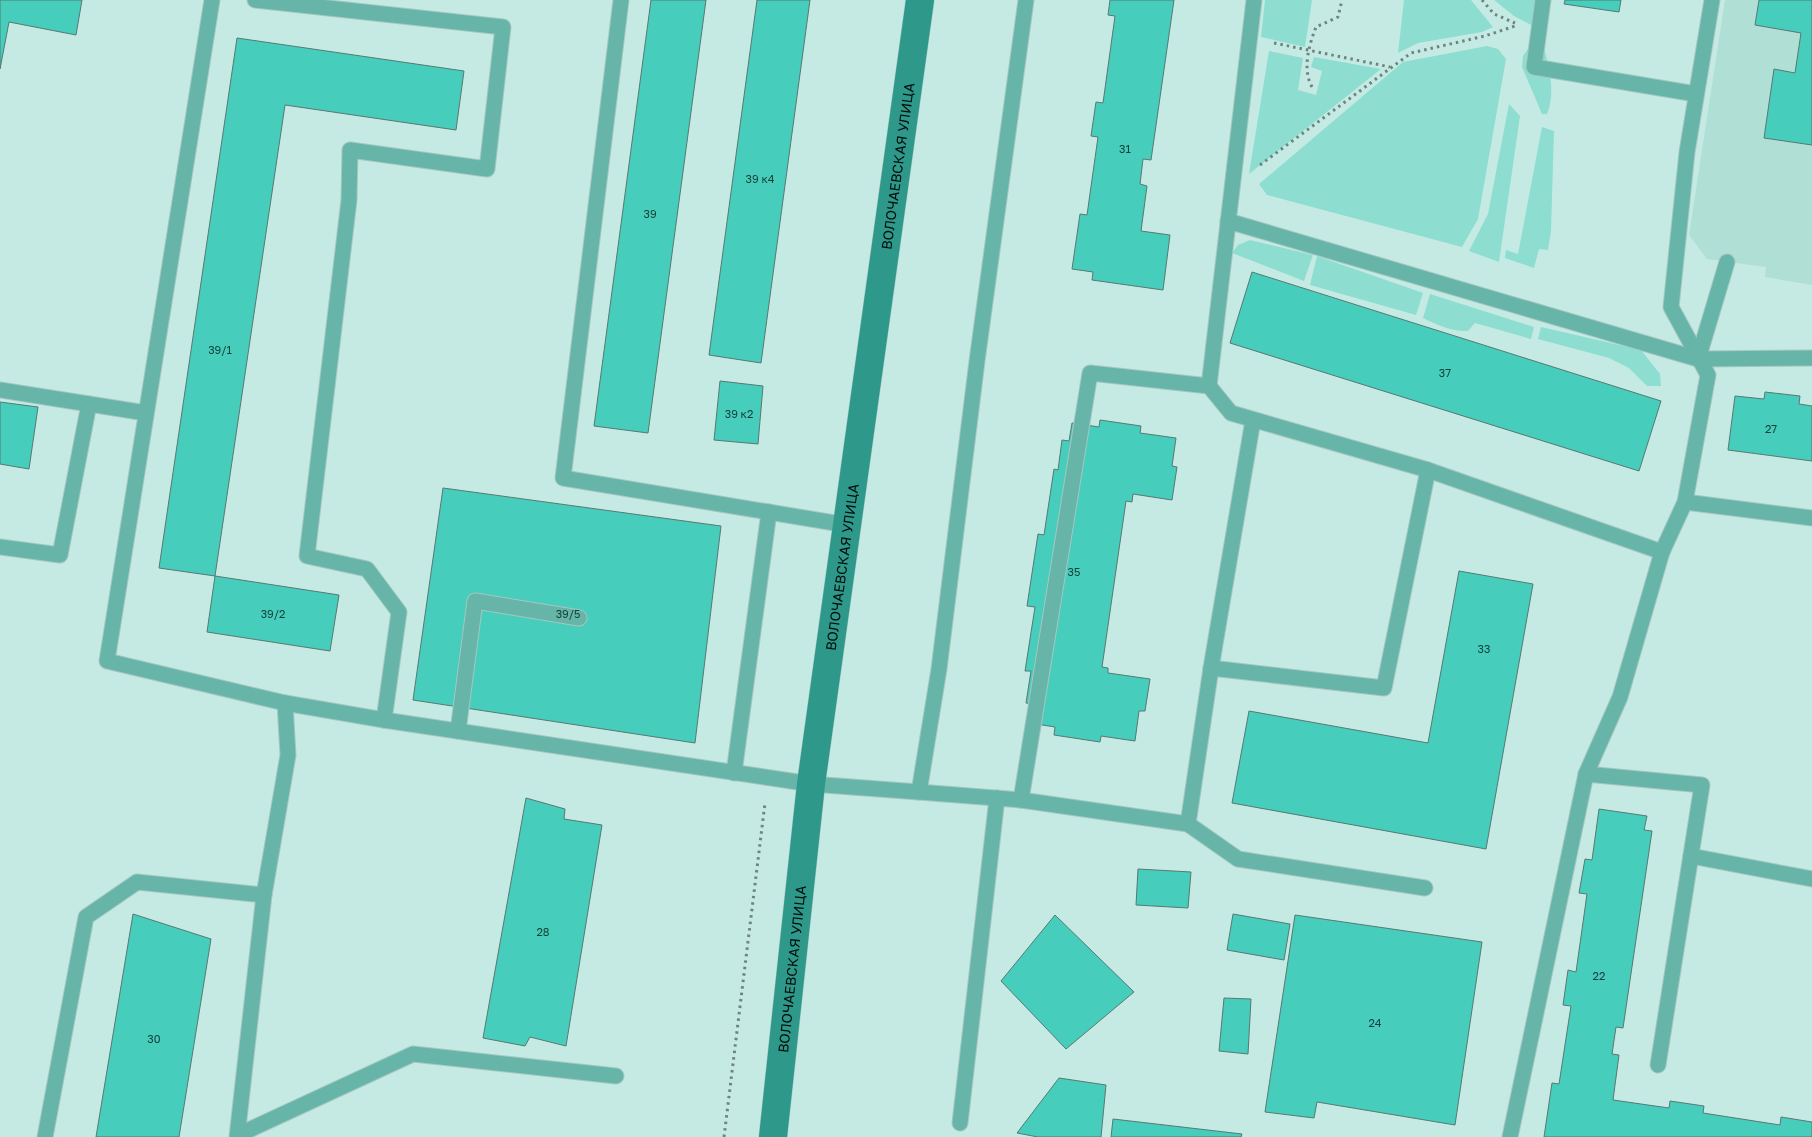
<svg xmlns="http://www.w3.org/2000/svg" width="1812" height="1137" viewBox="0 0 1812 1137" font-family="'Golos Text',sans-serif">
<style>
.built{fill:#b0dfd6}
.green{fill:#8dded0}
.building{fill:#46cdbb;stroke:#577973}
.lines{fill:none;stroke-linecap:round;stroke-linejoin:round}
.lane-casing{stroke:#a6c7c1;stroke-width:17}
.secondary-casing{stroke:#a6c7c1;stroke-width:29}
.path{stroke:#6c8581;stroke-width:3;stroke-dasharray:2.5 4;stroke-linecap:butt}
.lane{stroke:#66b5a8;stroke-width:15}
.secondary{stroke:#2e998a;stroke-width:28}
.labels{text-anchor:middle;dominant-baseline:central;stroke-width:4;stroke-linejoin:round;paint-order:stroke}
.number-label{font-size:11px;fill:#143e38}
.street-label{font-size:14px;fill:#030e0c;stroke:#d2f7f0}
</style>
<rect width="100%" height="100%" fill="#c5eae3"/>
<polygon class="built" points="1725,0 1812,0 1812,285 1765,277 1766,267 1707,259 1689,235"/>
<g class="green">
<polygon points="1265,0 1312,0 1305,47 1261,37"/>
<polygon points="1404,0 1471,0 1493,27 1482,32 1418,43 1398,53"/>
<polygon points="1494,0 1538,0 1535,27 1514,16"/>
<path d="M1532,43L1543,45C1549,67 1556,92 1547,114H1542L1522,67L1523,56Z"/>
<polygon points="1487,46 1498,49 1506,59 1478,219 1462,247 1267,195 1259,184 1403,62"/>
<polygon points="1269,51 1303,58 1298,90 1316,95 1322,71 1311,67 1314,57 1381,69 1249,174"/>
<polygon points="1509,104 1520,116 1499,262 1469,251 1488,214"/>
<polygon points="1542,127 1554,131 1551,231 1548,250 1539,249 1534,268 1505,258 1506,250 1518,254"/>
<polygon points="1250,240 1313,255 1304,281 1232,253 1238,245"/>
<polygon points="1317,256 1423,293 1416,315 1310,285"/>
<path d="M1430,294L1534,327L1531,339L1475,323L1468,331C1453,332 1437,325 1423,318Z"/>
<polygon points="1541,327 1641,350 1660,374 1661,386 1647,386 1629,368 1609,358 1538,339"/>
</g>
<g class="building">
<polygon points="0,0 82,0 76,35 9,22 0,69"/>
<polygon points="651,0 706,0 648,433 594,426"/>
<polygon points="757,0 810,0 761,363 709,355"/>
<polygon points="1110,0 1174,0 1151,160 1143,159 1140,184 1147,186 1141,231 1170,235 1163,290 1092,280 1093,272 1072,269 1080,214 1087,215 1098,137 1091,136 1096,102 1103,103 1115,16 1108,15"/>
<polygon points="1565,0 1621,0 1619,12 1564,4"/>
<polygon points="1759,0 1812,0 1812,145 1764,138 1774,69 1795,73 1801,33 1755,25"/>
<polygon points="237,38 464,71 456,130 285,105 215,576 159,568"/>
<polygon points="1252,272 1661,401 1639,471 1230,343"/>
<polygon points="720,381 763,386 758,444 714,440"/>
<polygon points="1765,392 1800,396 1799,404 1812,406 1812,461 1728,450 1735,396 1764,399"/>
<polygon points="0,402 38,407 29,469 0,464"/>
<polygon points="1100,420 1141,426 1140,433 1176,438 1172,466 1177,467 1172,500 1133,494 1132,502 1126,501 1102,667 1108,668 1108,673 1150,679 1145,711 1139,711 1135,741 1101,736 1100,742 1054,735 1055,727 1030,723 1033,704 1026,703 1031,671 1025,671 1035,607 1027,606 1038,534 1044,535 1054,469 1058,470 1062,440 1069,441 1072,423 1099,427"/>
<polygon points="443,488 721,526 695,743 413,700"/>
<polygon points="1459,571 1533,584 1486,849 1232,803 1249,711 1428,743"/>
<polygon points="215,576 339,595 330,651 207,632"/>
<polygon points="526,798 565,809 564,819 602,825 566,1046 530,1037 525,1046 483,1038"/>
<polygon points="1599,809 1647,816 1644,830 1652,831 1623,1028 1616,1027 1612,1054 1619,1055 1613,1100 1669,1108 1670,1101 1704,1106 1703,1113 1780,1125 1781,1117 1812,1122 1812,1137 1544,1137 1552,1083 1559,1084 1571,1006 1563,1005 1568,970 1576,972 1587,894 1579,893 1585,859 1592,860"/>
<polygon points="1138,869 1191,872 1188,908 1136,905"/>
<polygon points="133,914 211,939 179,1137 96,1137"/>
<polygon points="1233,914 1290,924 1284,960 1227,950"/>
<polygon points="1055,915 1134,992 1066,1049 1001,981"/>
<polygon points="1295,915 1482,942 1455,1125 1317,1102 1314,1118 1265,1112"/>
<polygon points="1224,998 1251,999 1248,1054 1219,1051"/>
<polygon points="1059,1078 1106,1085 1101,1137 1038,1137 1017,1133"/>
<polygon points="1113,1119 1242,1134 1241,1137 1111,1137"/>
</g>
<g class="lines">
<defs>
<g id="lane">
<polyline points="212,0 107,661 285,703 384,720 811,784 919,792 939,669 977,361 1026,0"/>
<polyline points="255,0 503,27 487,169 350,150 349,200 307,556 367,569 399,612 384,720"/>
<polyline points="621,0 563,478 847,525"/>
<polyline points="1543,0 1534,67 1696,94"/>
<polyline points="1228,221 1698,359 1812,358"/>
<polyline points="1698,359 1727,262"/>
<polyline points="1209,386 1254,0"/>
<polyline points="0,390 146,413"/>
<polyline points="1685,502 1812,518"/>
<polyline points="0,547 60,555 89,404"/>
<polyline points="1211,668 1253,420"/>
<polyline points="458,731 475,601 579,618"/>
<polyline points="734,773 769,512"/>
<polyline points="1586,774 1702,785 1658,1065"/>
<polyline points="919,792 1021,800 1188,824 1211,668 1384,688 1428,470"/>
<polyline points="1021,800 1090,373 1209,386 1231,413 1428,470 1662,552"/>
<polyline points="1188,824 1238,859 1425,888"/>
<polyline points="1691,856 1812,879"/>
<polyline points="960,1123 997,798"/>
<polyline points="238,1135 413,1054 616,1076"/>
<polyline points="45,1137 86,917 137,882 264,895"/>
<polyline points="237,1137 264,895 288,755 285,703"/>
<polyline points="1510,1137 1586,774 1620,697 1662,552 1685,502 1708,375 1671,307 1687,152 1712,0"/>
</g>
<g id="secondary">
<path id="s1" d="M773,1137L811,784L920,0"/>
</g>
</defs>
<use href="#lane" class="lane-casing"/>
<use href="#secondary" class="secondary-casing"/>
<g class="path">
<polyline points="1482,0 1494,14 1515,23"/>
<polyline points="1274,43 1390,67"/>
<path d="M1312,87C1302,69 1309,45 1316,27L1338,17L1342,0"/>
<polyline points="1260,165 1411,53 1485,36 1515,26"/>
<polyline points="724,1137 765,803"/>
</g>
<use href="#lane" class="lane"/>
<use href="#secondary" class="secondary"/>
</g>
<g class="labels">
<g class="number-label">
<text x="1125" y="148">31</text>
<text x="760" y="178">39 к4</text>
<text x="650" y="213">39</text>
<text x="220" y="349">39/1</text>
<text x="1445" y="372">37</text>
<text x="739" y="413">39 к2</text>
<text x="1771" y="428">27</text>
<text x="1074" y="571">35</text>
<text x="273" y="613">39/2</text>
<text x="568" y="613">39/5</text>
<text x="1484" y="648">33</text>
<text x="543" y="931">28</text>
<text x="1599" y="975">22</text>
<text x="1375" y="1022">24</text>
<text x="154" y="1038">30</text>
</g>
<g class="street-label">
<text stroke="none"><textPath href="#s1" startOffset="979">ВОЛОЧАЕВСКАЯ УЛИЦА</textPath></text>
<text stroke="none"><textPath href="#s1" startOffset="574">ВОЛОЧАЕВСКАЯ УЛИЦА</textPath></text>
<text stroke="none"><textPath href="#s1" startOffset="169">ВОЛОЧАЕВСКАЯ УЛИЦА</textPath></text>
</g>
</g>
</svg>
